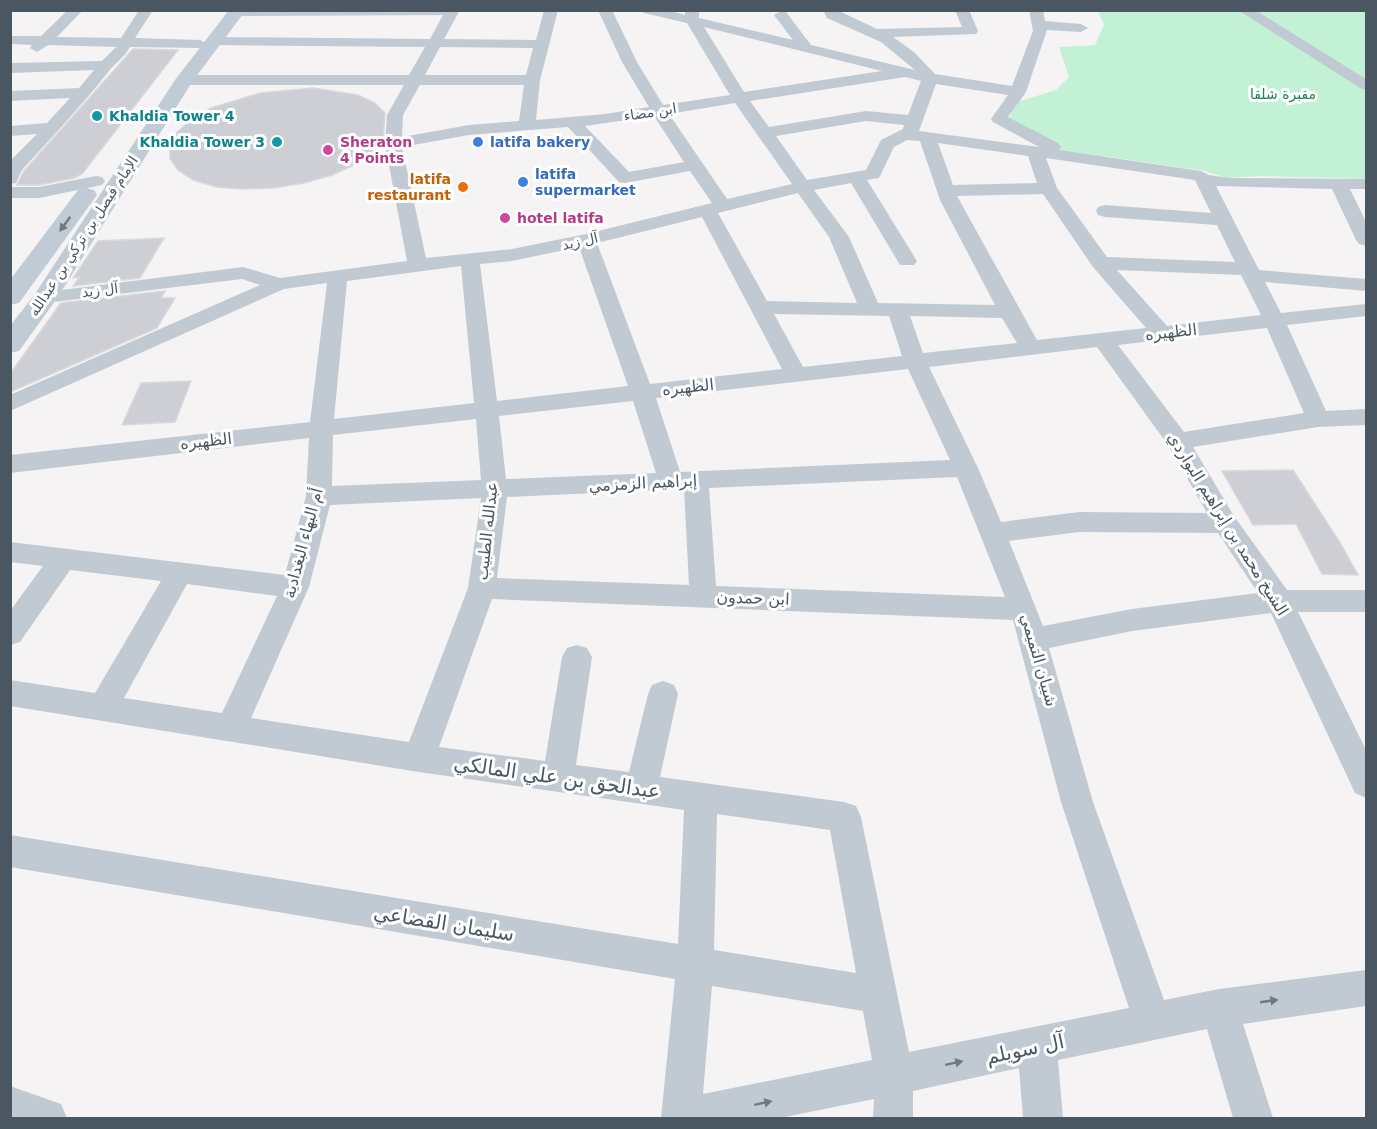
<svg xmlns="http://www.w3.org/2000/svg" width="1377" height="1129" viewBox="0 0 1377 1129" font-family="'DejaVu Sans','Noto Sans Arabic',sans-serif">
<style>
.green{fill:#c3f1d5}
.building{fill:#cdcfd5;stroke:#d7d9de;stroke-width:1.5}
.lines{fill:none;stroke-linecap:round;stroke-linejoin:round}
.minor{fill:#c1cad2;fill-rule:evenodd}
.secondary{fill:#c1cbd6;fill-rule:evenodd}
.oneway{fill:#6e7984}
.oneway2{fill:#6e7983}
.culture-dot{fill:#0f9aa8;stroke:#fff;stroke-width:2}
.shop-dot{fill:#3f7fe0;stroke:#fff;stroke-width:2}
.hotel-dot{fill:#d1479c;stroke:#fff;stroke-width:2}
.food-dot{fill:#e8710a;stroke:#fff;stroke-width:2}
.labels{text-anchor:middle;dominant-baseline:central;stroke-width:6;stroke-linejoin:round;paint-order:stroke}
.far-park-label{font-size:14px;fill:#17864f;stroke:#fff}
.far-street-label{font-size:14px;fill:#4a5661;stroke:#fff}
.far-culture-label{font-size:14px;font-weight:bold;fill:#0d838f;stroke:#fff;text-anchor:start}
.far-hotel-label{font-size:14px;font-weight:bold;fill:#b23c85;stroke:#fff;text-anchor:start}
.far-shop-label{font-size:14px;font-weight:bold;fill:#366cbe;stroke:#fff;text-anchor:start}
.far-food-label{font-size:14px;font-weight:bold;fill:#c56008;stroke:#fff;text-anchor:end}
.street-label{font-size:16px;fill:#4a5661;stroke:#fff}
.near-street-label{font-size:20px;fill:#4a5661;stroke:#fff}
</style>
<rect width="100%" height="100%" fill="#f5f3f3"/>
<polygon class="green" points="1098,11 1366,11 1366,179 1262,176 1226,178 1205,171 1102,156 1094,159 1060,150 1051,142 1007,122 1017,102 1056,90 1069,77 1059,47 1095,45 1104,25"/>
<g class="building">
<polygon points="133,49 178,50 82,174 74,178 39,185 17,185 24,171"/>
<polygon points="313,88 358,95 375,103 385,113 383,140 374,151 356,164 332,175 304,183 273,188 243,189 216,187 193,180 178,170 170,159 170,146 177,132 191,120 211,108 260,93"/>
<polygon points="164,238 140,278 73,286 80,277 73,278 98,241"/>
<polygon points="165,291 161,298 175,298 157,328 10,392 10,374 61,303"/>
<polygon points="191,381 175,422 122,425 141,383"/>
<polygon points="1293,470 1339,541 1358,575 1322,574 1296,524 1253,525 1222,471"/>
</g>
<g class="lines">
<g class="minor">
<path d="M68,10H83L57,37L121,38L139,10H153L135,38L200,40L207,44L200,48L130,47C125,57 116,62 109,71C82,105 52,137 22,170L16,183L10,184V161L37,134L10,136V126L47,123L70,98L10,101V91L79,88L94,70L10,73V63L102,61L116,47L48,45L37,52L30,48L32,45L10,44V36H41Z"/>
<path d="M231,10H460L444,39L536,40L544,10H558L540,80L536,120L605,114L649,107L622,62L598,10H612L637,62L663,105L730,95L687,23L644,13L642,10H668L685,15V10H699V18L793,40L774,15L781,11L786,12L811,45L915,70L881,42L827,18L823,10H837L877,29L962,27L955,10H969L978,31L976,34L893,37L914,52L935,74L1012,86L1033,31L1029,10H1043L1045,21L1081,24L1088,28L1081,32L1047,30L1026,92L1008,117L1058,143L1061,147L1059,150L1201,171L1209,175L1229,178L1366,179V189H1350L1366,222V246L1359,244L1356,240L1332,189L1216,186L1259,270L1366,279V291L1265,282L1281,313L1366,304V316L1287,325L1326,411L1366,409V425L1318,427L1193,447L1234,516L1287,590H1366V612H1298L1366,750V798L1355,793L1271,613L1132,631L1049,648L1093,802L1164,1000L1219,989L1366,970V1006L1243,1024L1273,1118H1233L1207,1029L1058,1060L1063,1118H1023L1019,1068L913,1091V1118H873L874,1099L780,1118H661L675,979L10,867V835L678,944L684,810L419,772L10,706V680L95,693L161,581L70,570L20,642L10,645V611L43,566L10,562V542L285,575L306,496L309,438L10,473V455L310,422L327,283L284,289L10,411V395L260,285L242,279L45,303L38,301L35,297L38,293L243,267L280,278L407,261L385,144L387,115L404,85H184L176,80L184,75H409L425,47L214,45L207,41L214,37L430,39L443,15L237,16L232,15ZM704,27L882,71L744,92ZM440,47L533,48L526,75H425ZM905,77L921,81L908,115L866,111L769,127L750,101ZM936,84L1008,95L991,119L993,122L1039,147L919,131ZM420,85H524L519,121L469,125L402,137L403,115ZM735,103L792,184L727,199L669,114ZM654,116L684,162L629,172L585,126ZM866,121L904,125L903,129L881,140L866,170L807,180L776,136ZM568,127L619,182L625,183L690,171L712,203L586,234L512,249L426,258L402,147L469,135ZM907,140L920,141L940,200L995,305L878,303L849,237L814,190L851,183L900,265H914L917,261L867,180L879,178L894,147ZM938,143L1028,156L1037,183L953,185ZM1046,158L1195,180L1211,213L1105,205L1098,207L1096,211L1098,215L1105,217L1217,225L1235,262L1107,257L1057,188ZM798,193L829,237L857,303L767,301L718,213ZM1043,194L1093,267L1146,328L1037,340L957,196ZM702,217L782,369L650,384L597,243ZM579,247L628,386L497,401L480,264L512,261ZM461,266L474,403L334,419L347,281ZM1117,270L1241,275L1261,315L1167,326ZM774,314L889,316L902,356L803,367ZM910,316L1002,318L1017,343L923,353ZM1267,328L1304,413L1184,432L1118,345ZM1097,347L1168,445L1207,513L1079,512L1001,522L978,468L929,367ZM908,369L950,460L680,472L656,398ZM633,401L656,473L506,479L499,416ZM476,419L481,480L332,486L333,435ZM957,477L1005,597L716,586L709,488ZM684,489L689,585L497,578L507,497ZM481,498L468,588L409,742L251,718L309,587L330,505ZM1079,532L1218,533L1258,593L1132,609L1043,626L1009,541ZM187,584L277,596L222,713L124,698ZM492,599L1013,620L1061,802L1129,1008L909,1052L861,817L856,806L844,802L660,777L678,694L674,685L663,681L652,685L648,694L629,772L576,765L592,657L587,648L577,645L567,648L562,657L545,761L439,747ZM717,814L830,830L856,973L714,950ZM712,986L863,1011L872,1060L703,1094Z"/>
<polygon points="1238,10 1255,10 1366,79 1366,90 1360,88"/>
<polygon points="96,176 102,177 105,181 102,185 39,198 10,198 10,187 39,187"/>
<polygon points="10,1086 61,1104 67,1118 10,1118"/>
</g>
<g class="secondary">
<polygon points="229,10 246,10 192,82 58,297 19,351 10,353 10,326 35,294 175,80"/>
<polygon points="86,188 94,190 97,195 19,303 10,305 10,280 78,190"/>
</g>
</g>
<defs><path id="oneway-solid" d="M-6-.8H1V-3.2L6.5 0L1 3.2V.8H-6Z" transform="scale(1.5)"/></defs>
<use class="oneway" href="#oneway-solid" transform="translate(65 224) rotate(126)"/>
<g class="oneway2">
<use href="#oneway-solid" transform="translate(1269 1001) rotate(-8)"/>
<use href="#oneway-solid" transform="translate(954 1063) rotate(-12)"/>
<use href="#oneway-solid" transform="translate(763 1103) rotate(-12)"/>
</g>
<g class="culture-dot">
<circle cx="97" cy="116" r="6"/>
<circle cx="277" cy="142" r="6"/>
</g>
<g class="shop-dot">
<circle cx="478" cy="142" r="6"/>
<circle cx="523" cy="182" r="6"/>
</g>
<g class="hotel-dot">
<circle cx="328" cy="150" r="6"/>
<circle cx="505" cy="218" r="6"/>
</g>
<circle class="food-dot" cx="463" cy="187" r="6"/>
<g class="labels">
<g class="far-park-label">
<text x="1283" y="94">مقبرة شلقا</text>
</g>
<g class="far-street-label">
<text transform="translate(650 112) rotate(-9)">ابن مضاء</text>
<text transform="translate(83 236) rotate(-57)">الإمام فيصل بن تركي بن عبدالله</text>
<text transform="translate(580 241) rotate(-13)">آل زيد</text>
<text transform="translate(100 290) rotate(-7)">آل زيد</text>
</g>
<g class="far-culture-label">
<text x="109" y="116">Khaldia Tower 4</text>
<text x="265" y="142" text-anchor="end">Khaldia Tower 3</text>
</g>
<g class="far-hotel-label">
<text x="340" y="142">Sheraton<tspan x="340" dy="16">4 Points</tspan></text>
<text x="517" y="218">hotel latifa</text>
</g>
<g class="far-shop-label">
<text x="490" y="142">latifa bakery</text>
<text x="535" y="174">latifa<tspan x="535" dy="16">supermarket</tspan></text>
</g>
<g class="far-food-label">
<text x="451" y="179">latifa<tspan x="451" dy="16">restaurant</tspan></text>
</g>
<g class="street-label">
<text transform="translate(1171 332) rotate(-6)">الظهيره</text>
<text transform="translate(688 387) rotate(-6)">الظهيره</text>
<text transform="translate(206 441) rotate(-6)">الظهيره</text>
<text transform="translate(643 483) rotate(-3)">إبراهيم الزمزمي</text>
<text transform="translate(1228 524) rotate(58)">الشيخ محمد بن إبراهيم البواردي</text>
<text transform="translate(487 531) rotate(-84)">عبدالله الطبيب</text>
<text transform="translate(303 543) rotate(-75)">أم البهاء البغدادية</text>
<text transform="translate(753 598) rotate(2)">ابن حمدون</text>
<text transform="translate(1039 660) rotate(74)">شيبان التميمي</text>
</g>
<g class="near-street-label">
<text transform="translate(557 777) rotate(8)">عبدالحق بن علي المالكي</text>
<text transform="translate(444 923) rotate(9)">سليمان القضاعي</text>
<text transform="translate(1025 1049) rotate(-12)">آل سويلم</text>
</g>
</g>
<rect width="1377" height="1129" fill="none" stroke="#4a5661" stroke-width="24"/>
</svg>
